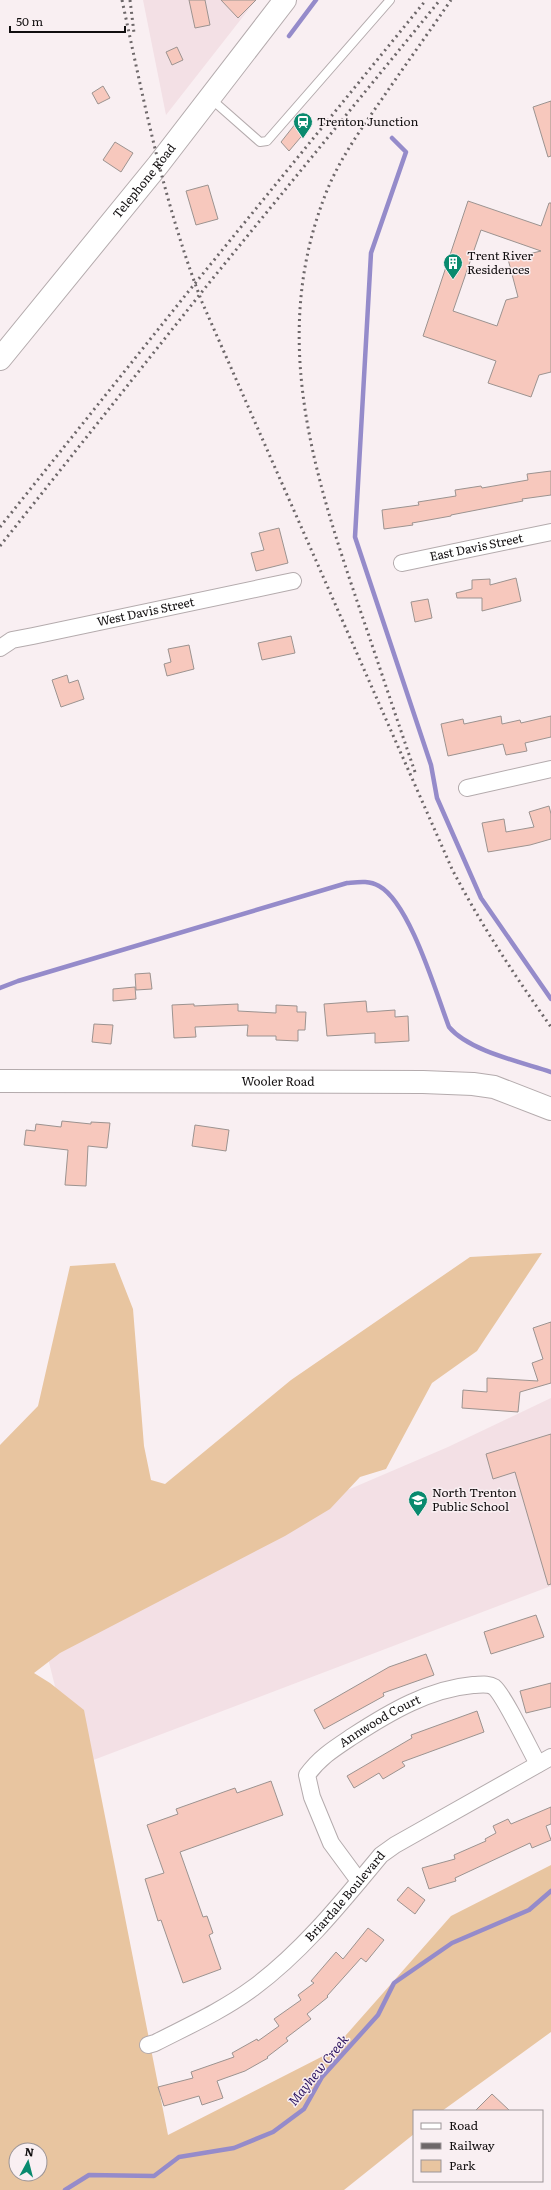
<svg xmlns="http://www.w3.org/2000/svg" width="551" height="2190" font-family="Literata,serif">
<rect width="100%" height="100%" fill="#f9eff2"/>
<path fill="#f3e0e5" d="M 143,0 L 256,0 L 166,115 Z
M 551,1398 L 551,1586 L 75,1767 L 39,1622 L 448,1447 Z"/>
<path fill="#e8c5a0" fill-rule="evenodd" d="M 542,1253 L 477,1351 L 432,1383 L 386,1469 L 360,1477 L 330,1509 L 285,1536 L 60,1653 L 34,1673 L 50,1683 L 84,1710 L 168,2135 L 331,2052 L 451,1916 L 551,1865 L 551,2032 L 442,2111 L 414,2111 L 414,2134 L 344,2190 L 0,2190 L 0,1445 L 38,1406 L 70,1266 L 115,1263 L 133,1309 L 144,1446 L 151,1480 L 165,1484 L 291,1380 L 470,1257 ZM 16,2150 L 40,2150 L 40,2174 L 16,2174 Z"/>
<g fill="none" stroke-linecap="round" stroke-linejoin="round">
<path stroke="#958bca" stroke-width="4.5" d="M 289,36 L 316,0
M 392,138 L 406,152 L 371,253 L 355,537 L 431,765 L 437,798 L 481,898 L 551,999
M 0,988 L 18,981 L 347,883 C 358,882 369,880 379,886 C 410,903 436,993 449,1027 C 469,1051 521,1062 551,1072
M 65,2190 L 89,2175 L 154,2176 L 179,2157 L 234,2148 L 273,2132 L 304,2109 L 322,2077 L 378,2015 L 394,1983 L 452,1943 L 529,1910 L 551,1891"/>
</g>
<path fill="#f7c8bd" stroke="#9c9390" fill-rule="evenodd" d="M 189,0 L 205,0 L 210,25 L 195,28 Z
M 221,0 L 256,0 L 238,18 Z
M 177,47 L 183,60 L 172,65 L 166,52 Z
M 103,86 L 110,98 L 98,104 L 92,93 Z
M 551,101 L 551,156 L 548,157 L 533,107 Z
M 296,123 L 306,131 L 289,151 L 281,142 Z
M 115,142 L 133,153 L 121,172 L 103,160 Z
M 208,185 L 218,219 L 196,225 L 186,191 Z
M 468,201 L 541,226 L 549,203 L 551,203 L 551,372 L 539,375 L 531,397 L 488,383 L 496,361 L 423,336 ZM 481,230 L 541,251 L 508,259 L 518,297 L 506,300 L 497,326 L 453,311 Z
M 551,471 L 551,495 L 522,499 L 523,501 L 451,515 L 451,516 L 412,523 L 413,525 L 384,529 L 382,510 L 419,505 L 418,502 L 456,496 L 455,490 L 481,486 L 482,488 L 528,480 L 527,474 Z
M 279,528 L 288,563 L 256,571 L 251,553 L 264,550 L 259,533 Z
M 516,578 L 521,601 L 482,611 L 482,598 L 457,598 L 456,593 L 472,589 L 472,580 L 490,579 L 490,585 Z
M 428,599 L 432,618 L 415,622 L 411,602 Z
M 291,636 L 295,653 L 262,660 L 258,643 Z
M 189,645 L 194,669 L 167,676 L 164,664 L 171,662 L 168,649 Z
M 67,675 L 69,683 L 78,680 L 84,699 L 61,707 L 52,680 Z
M 501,716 L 502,724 L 520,720 L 521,723 L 551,716 L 551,737 L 525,743 L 527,751 L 506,755 L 503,744 L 448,756 L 441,724 L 463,719 L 464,724 Z
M 549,806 L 551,814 L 551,839 L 530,845 L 488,852 L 482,823 L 504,819 L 506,832 L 534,827 L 529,812 Z
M 150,973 L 152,989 L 136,990 L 135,974 Z
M 135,987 L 136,999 L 113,1001 L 113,989 Z
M 366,1001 L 367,1012 L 395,1010 L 395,1017 L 408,1016 L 409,1041 L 375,1043 L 375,1033 L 327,1036 L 324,1004 Z
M 194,1004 L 194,1006 L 238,1004 L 238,1011 L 276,1013 L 276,1005 L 297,1006 L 297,1012 L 306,1012 L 305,1030 L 298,1030 L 298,1041 L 276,1040 L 276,1036 L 247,1036 L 248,1025 L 195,1027 L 196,1037 L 174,1038 L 172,1005 Z
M 94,1024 L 113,1025 L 111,1044 L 92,1042 Z
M 62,1121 L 91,1124 L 91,1122 L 110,1123 L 107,1148 L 88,1146 L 86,1186 L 65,1185 L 68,1150 L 24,1145 L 26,1130 L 35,1131 L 36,1124 L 61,1127 Z
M 195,1125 L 229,1130 L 226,1151 L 192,1146 Z
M 551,1322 L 551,1383 L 520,1392 L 518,1412 L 462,1408 L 463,1390 L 487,1392 L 487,1378 L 538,1381 L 532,1363 L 543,1359 L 533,1328 Z
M 551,1434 L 551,1584 L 548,1585 L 515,1472 L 493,1479 L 486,1454 Z
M 536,1615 L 544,1637 L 491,1654 L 484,1632 Z
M 426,1654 L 434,1675 L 383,1693 L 384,1696 L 324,1729 L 314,1710 L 389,1667 Z
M 551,1683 L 551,1707 L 526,1713 L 520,1691 Z
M 477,1711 L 484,1732 L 402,1762 L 405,1766 L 383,1779 L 379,1773 L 354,1788 L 347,1776 L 412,1738 L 411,1735 Z
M 271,1781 L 283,1815 L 180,1852 L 203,1917 L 207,1916 L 213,1933 L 209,1935 L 221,1969 L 183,1983 L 161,1920 L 158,1921 L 145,1879 L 164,1873 L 147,1825 L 178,1814 L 176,1809 L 235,1788 L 237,1793 Z
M 551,1807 L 551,1824 L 546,1826 L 551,1840 L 532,1848 L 530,1843 L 455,1878 L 456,1881 L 429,1889 L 422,1868 L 455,1859 L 454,1855 L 486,1841 L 485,1839 L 496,1833 L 493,1826 L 508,1819 L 511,1824 Z
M 408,1887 L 425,1900 L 415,1914 L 397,1900 Z
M 368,1928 L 384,1940 L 366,1962 L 361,1958 L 327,1996 L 328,1997 L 307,2014 L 311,2019 L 286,2038 L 288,2041 L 267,2057 L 268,2058 L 245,2071 L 217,2081 L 223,2098 L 202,2105 L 199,2096 L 164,2106 L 158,2087 L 193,2078 L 191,2072 L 234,2057 L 232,2053 L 257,2039 L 258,2041 L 279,2026 L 274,2019 L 301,2000 L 298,1995 L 314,1983 L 311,1981 L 336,1952 L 343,1959 Z
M 492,2094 L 510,2111 L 475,2111 Z"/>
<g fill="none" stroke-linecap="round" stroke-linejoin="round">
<defs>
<path id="lane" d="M 210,98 L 260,142 L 267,141 L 390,0"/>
<g id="street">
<path id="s1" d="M 402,563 L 551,532"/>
<path id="s2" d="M 0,648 L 12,640 L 33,636 L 293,581"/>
<path d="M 467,788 L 551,769"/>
<path id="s3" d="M 359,1881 L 331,1843 L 312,1797 L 307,1775 C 320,1757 335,1748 353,1736 C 390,1712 429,1689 473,1685 C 480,1685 488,1683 494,1687 C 504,1695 530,1750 538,1764"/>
<path id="s4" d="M 148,2045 L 155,2043 C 188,2026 222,2011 253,1988 C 302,1952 342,1902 381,1855 L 395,1845 L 551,1757"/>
</g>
<g id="secondary">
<path id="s5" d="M 0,359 L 158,165 L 285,0"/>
<path id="s6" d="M 0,1081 L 423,1082 L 473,1084 L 494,1087 L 551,1109"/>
</g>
</defs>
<use href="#lane" stroke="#b4abad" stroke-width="10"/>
<use href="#street" stroke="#b4abad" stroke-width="18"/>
<use href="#secondary" stroke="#b4abad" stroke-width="24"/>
<use href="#lane" stroke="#fff" stroke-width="8"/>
<use href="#street" stroke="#fff" stroke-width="16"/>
<use href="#secondary" stroke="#fff" stroke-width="22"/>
<path stroke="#6d6769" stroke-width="3" stroke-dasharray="2 4" stroke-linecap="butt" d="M 122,0 C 144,102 164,204 202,302 L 452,869 C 481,925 515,976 551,1027
M 130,0 L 134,33
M 0,527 L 188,292 L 426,0
M 0,546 L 209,283 L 440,0
M 415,772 C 395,714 376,656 356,598 C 310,462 270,329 328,188 C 342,155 364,125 384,96 C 406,64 429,32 451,0"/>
</g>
<defs>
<symbol id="station-pin" viewBox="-11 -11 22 30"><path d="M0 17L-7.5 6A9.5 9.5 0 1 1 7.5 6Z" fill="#098a6e" stroke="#f9eff2"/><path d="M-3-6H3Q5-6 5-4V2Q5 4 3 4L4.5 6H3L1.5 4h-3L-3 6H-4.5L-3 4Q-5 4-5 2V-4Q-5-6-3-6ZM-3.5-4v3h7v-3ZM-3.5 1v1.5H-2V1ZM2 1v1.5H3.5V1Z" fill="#fff"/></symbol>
<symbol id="building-pin" viewBox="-11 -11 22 30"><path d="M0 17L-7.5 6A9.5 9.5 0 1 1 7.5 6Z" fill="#098a6e" stroke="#f9eff2"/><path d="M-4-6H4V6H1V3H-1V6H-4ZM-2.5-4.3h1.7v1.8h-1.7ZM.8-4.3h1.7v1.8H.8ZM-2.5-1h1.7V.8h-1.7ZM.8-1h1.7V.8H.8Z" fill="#fff"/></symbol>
<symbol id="school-pin" viewBox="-11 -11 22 30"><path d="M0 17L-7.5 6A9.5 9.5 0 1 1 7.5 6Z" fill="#098a6e" stroke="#f9eff2"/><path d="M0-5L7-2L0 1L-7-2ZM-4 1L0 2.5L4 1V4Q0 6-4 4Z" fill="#fff"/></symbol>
</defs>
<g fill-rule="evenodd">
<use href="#station-pin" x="292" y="111" width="22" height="30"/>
<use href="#building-pin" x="442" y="252" width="22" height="30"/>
<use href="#school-pin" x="407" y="1489" width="22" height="30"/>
</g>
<g text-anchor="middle" stroke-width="3" stroke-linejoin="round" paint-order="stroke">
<g font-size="12" fill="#110e0f" stroke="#f9eff2" text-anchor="start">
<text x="317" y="126">Trenton Junction</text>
<text x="467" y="260">Trent River<tspan x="467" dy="14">Residences</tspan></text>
<text x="432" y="1497">North Trenton<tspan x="432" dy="14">Public School</tspan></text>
</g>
<g font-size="12" fill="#110e0f" stroke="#f9eff2">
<text dy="4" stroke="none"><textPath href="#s5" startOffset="229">Telephone Road</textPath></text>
<text dy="4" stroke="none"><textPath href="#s1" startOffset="76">East Davis Street</textPath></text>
<text dy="4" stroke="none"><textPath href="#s2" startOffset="151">West Davis Street</textPath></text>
<text dy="4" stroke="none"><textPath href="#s6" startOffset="278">Wooler Road</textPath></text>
<text dy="4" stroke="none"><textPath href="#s3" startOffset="211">Annwood Court</textPath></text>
<text dy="4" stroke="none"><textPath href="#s4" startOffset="250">Briardale Boulevard</textPath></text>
</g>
<g font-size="13" font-style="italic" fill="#2f1762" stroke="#f9eff2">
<text transform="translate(318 2070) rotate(-51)" y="5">Mayhew Creek</text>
</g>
</g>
<rect x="413" y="2110" width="130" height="72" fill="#f9eff2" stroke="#9c9597"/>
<rect x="421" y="2123" width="20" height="6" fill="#ffffff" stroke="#9c9597"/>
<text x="449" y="2130" font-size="12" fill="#110e0f">Road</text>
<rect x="421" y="2143" width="20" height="6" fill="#6d6769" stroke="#9c9597"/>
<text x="449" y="2150" font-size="12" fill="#110e0f">Railway</text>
<rect x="421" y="2160" width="20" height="12" fill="#e8c5a0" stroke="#9c9597"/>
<text x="449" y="2170" font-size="12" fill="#110e0f">Park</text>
<g transform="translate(28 2162) rotate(7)"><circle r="19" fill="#f9eff2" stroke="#9c9597"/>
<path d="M0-3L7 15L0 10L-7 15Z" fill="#098a6e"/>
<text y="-6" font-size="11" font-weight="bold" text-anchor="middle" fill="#110e0f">N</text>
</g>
<path d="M10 26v6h115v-6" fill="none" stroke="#110e0f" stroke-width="2"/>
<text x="16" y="26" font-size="12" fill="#110e0f" stroke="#f9eff2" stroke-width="3" paint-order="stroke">50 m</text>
</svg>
